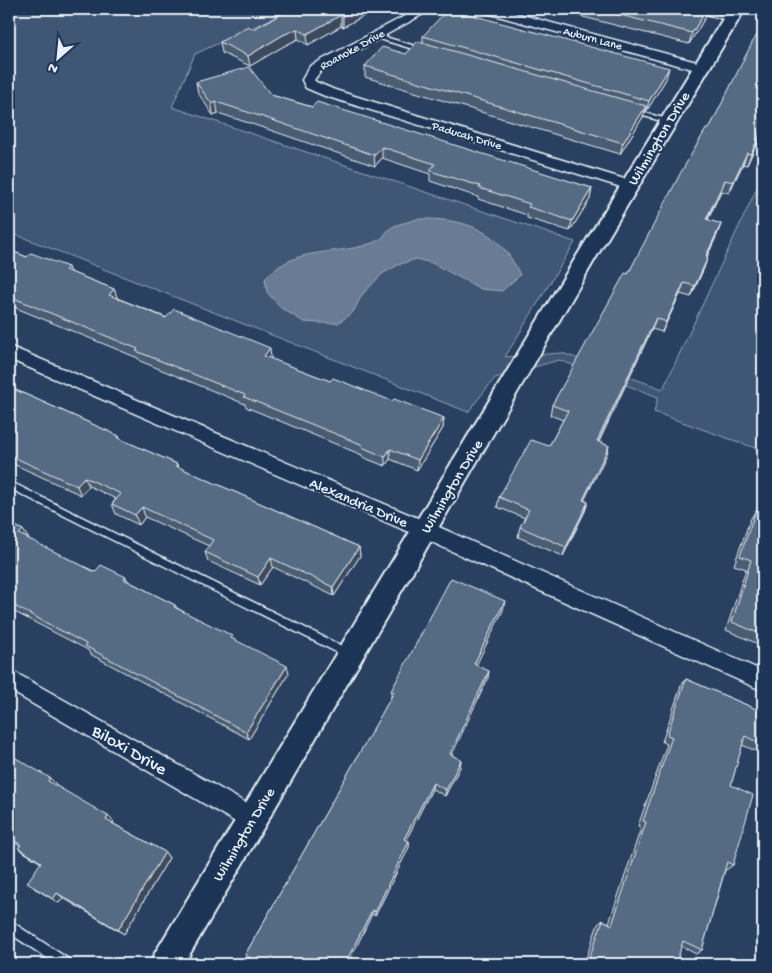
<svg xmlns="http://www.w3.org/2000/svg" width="772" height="973" font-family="'Gochi Hand',sans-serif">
<rect width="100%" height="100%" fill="#294061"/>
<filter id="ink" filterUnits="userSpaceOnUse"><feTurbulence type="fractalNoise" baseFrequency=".02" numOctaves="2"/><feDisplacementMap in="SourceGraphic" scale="10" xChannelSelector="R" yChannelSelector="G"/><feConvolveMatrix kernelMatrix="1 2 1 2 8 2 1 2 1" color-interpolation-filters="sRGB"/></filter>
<g filter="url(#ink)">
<path fill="#415774" stroke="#94a4b6" d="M 9,9 L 293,9 L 195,54 L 172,107 L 575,242 L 505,357 L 562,353 L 663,389 L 763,175 L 763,441 L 758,449 L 654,412 L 658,397 L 559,360 L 495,378 L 468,412 L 9,232 Z"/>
<path fill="#6b7c95" stroke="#9dabbd" d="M 417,219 C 464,218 500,229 520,275 L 502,291 L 481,289 L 432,263 L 416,259 L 398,265 L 382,274 L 362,295 L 353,312 L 338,323 L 319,323 L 304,322 L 281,308 L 267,292 L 265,279 C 296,243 339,258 377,241 C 383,239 386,231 391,228 C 398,223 410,222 417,219 Z"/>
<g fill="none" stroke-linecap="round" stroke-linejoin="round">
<defs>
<path id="service" d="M 687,9 L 696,9 L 734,19 L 731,21 Z
M 375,34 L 425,49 L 426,50 L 423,52 L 373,37 L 373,35 Z
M 632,109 L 670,120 L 671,121 L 668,123 L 630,112 L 630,110 Z
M 9,481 L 352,651 L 354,654 L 352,657 L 349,659 L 346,657 L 9,488 Z
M 9,920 L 70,960 L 72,964 L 56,964 L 9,933 Z"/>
<path id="minor" d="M 418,9 L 432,9 L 320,72 L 314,80 L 316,82 L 335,90 L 634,182 L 636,185 L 634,188 L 624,188 L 325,96 L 306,88 L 302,80 L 310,66 Z
M 481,9 L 500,9 L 704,64 L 706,67 L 704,70 L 696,70 L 483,12 Z
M 9,346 L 432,524 L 763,671 L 763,691 L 418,536 L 9,359 Z
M 9,669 L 260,811 L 264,819 L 260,827 L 252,831 L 244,827 L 9,690 Z"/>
<path id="tertiary" d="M 729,9 L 745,9 L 598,254 L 184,964 L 150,964 L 155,953 L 578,254 Z"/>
</defs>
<use href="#service" stroke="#e8f1f8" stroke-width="3"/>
<use href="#minor" stroke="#e8f1f8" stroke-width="3"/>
<use href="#tertiary" stroke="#e8f1f8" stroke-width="4"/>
<use href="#service" fill="#1d3557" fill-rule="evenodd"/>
<use href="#minor" fill="#1d3557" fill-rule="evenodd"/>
<use href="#tertiary" fill="#1d3557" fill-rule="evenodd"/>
</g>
<path fill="#495b71" stroke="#e8f1f8" d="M 291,9 L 377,9 L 343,27 L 341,26 L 308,45 L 298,39 L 284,46 L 250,66 L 222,53 L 220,42 L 253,29 Z
M 552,9 L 711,9 L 710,11 L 708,10 L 706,16 L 689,44 Z
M 763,25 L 763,134 L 762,137 L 760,137 L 747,165 L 743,164 L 729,193 L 721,191 L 708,220 L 721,224 L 717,235 L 707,257 L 704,268 L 691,297 L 680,294 L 662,332 L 652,329 L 599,442 L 609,446 L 606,456 L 584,500 L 588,502 L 585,511 L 563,556 L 518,537 L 520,527 L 525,518 L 497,507 L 499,497 L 549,446 L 563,420 L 550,415 L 552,405 L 628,274 L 709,129 Z
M 423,36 L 666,79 L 646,112 L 644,111 L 643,117 L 620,154 L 365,77 L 365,66 L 406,54 L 423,42 Z
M 196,82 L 271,95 L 592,188 L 590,199 L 570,231 L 527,218 L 527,215 L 478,199 L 478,197 L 430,181 L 430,174 L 382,158 L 375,166 L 267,129 L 218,113 L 213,115 L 198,93 Z
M 9,250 L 27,257 L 68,267 L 70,272 L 114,289 L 117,298 L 271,359 L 330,381 L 444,418 L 443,428 L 417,470 L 390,459 L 385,466 L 362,457 L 362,455 L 246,407 L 245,404 L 140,361 L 138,358 L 16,308 L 14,304 L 9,302 Z
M 9,387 L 119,436 L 120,439 L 177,464 L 178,467 L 359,547 L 360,556 L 334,596 L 273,567 L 260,585 L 208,561 L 205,552 L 209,546 L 145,517 L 139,525 L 116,514 L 112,504 L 116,499 L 89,486 L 81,495 L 9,462 Z
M 763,493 L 763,646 L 726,630 L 746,569 L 734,565 L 750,520 L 756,510 L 757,511 Z
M 9,523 L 23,530 L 28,539 L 95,572 L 126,577 L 128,581 L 175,605 L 177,608 L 234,640 L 289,673 L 249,739 L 90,654 L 88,650 L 9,609 Z
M 503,610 L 476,665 L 488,678 L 451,755 L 461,760 L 460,767 L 445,796 L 432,789 L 406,840 L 409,841 L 409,847 L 375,916 L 372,914 L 348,964 L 258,964 L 248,958 L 245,955 L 391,698 L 391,691 Z
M 686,679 L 763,712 L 763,754 L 742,745 L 731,785 L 733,865 L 726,870 L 725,870 L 702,950 L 696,954 L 681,946 L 676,964 L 584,964 L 598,924 L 603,920 L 609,923 L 641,828 L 638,826 L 667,744 L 662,742 L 681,686 Z
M 9,754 L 57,785 L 56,786 L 114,822 L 112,823 L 165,852 L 169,858 L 124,934 L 63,898 L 59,903 L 34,888 L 41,863 L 25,853 L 18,848 L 20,846 L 9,839 Z"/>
<path fill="#3c4a5c" stroke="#e8f1f8" d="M 356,9 L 377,9 L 343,27 L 343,16 Z
M 707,9 L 709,9 L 706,16 L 689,44 L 692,33 Z
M 341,15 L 341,26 L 308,45 L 307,34 Z
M 297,29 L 298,39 L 284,46 L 250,66 L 248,56 L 283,35 Z
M 669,68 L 666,79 L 646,112 L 649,101 Z
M 216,102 L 218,113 L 213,115 L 212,104 Z
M 646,106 L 643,117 L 620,154 L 623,143 Z
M 763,127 L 760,137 L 747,165 L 751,154 Z
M 382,147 L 382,158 L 375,166 L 374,155 Z
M 747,153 L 743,164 L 729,193 L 733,182 Z
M 725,180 L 721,191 L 702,230 L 706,219 Z
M 592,188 L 590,199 L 570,231 L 572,221 Z
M 721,224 L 717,235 L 702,267 L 706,256 Z
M 708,257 L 704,268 L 691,297 L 695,286 Z
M 684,283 L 680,294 L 662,332 L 666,322 Z
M 114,289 L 118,300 L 109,295 Z
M 656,318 L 652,329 L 594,451 L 597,441 Z
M 270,348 L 271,359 L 264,356 Z
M 444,418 L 443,428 L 417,470 L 418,460 Z
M 609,446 L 606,456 L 580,509 L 583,500 Z
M 390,449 L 390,459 L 385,466 L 385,457 Z
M 84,477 L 89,486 L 81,495 L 77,486 Z
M 588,502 L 585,511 L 563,556 L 566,547 Z
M 142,507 L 145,517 L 139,525 L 135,515 Z
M 23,530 L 29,539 L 19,534 Z
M 359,547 L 360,556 L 334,596 L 333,587 Z
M 271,558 L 273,567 L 260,585 L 258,577 Z
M 505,601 L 503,610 L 473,672 L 474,664 Z
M 287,666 L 289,673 L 249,739 L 246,732 Z
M 489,671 L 488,678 L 449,761 L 450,754 Z
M 461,760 L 460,767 L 445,796 L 446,790 Z
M 50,778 L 57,785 L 54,788 L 48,781 Z
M 433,783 L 432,789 L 404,844 L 404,839 Z
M 108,816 L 114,822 L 111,825 L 106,820 Z
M 409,841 L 409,847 L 375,916 L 375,912 Z
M 165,852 L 169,858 L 124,934 L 118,930 Z
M 57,893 L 63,898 L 59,903 L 53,899 Z
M 372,910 L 372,914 L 348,964 L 345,964 Z"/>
<path fill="#556a83" stroke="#e8f1f8" d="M 291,9 L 356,9 L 343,16 L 341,15 L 307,34 L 297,29 L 283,35 L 248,56 L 220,42 L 248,26 L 253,29 Z
M 448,9 L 449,9 L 669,68 L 649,101 L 423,36 Z
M 596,9 L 707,9 L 692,33 Z
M 763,25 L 763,127 L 751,154 L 747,153 L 733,182 L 725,180 L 706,219 L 721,224 L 706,256 L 708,257 L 695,286 L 684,283 L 666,322 L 656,318 L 597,441 L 609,446 L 583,500 L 588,502 L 566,547 L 520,527 L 529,510 L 499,497 L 531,440 L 549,446 L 568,411 L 552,405 L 625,273 L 628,274 L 680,174 L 706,129 L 709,129 L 752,43 Z
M 418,41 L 646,106 L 623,143 L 365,66 L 382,47 L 406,54 Z
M 249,67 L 271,95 L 312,107 L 317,102 L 592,188 L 572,221 L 528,207 L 530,204 L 479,188 L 480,186 L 430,171 L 435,164 L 382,147 L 374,155 L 266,118 L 216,102 L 212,104 L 196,82 Z
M 9,250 L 27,257 L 31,253 L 68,267 L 65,270 L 114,289 L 109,295 L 166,318 L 174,309 L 270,348 L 264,356 L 330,381 L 333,378 L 392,401 L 394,399 L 444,418 L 418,460 L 390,449 L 385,457 L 362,447 L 363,445 L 244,397 L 245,395 L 136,351 L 138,349 L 11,297 L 14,295 L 9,293 Z
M 9,387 L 119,436 L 118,438 L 177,464 L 176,466 L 359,547 L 333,587 L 271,558 L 258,577 L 205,552 L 213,540 L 142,507 L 135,515 L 112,504 L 121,494 L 84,477 L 77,486 L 9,455 Z
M 763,499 L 763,635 L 732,622 L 751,560 L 740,556 L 756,510 L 759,511 Z
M 9,523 L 23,530 L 19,534 L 95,572 L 101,565 L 126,577 L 124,579 L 175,605 L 174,607 L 233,636 L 231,638 L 287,666 L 246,732 L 85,646 L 86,644 L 9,603 Z
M 451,578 L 505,601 L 474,664 L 489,671 L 450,754 L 461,760 L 446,790 L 433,783 L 404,839 L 409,841 L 375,912 L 372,910 L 345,964 L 261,964 L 245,955 L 394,692 L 391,691 Z
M 686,679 L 763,712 L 763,745 L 745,736 L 731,785 L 753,795 L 733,865 L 727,862 L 702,950 L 683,941 L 676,964 L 587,964 L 603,920 L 612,925 L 646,822 L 643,821 L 672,737 L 667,735 Z
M 9,754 L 50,778 L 48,781 L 108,816 L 106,820 L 165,852 L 118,930 L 57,893 L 53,899 L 27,883 L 41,862 L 18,848 L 21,845 L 9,837 Z"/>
</g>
<g text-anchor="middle" stroke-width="4" stroke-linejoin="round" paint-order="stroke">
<g font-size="12" fill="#e8f1f8" stroke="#1d3557">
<text transform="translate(593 38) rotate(15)" y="4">Auburn Lane</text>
<text transform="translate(352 49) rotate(-29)" y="4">Roanoke Drive</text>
<text transform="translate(467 135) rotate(17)" y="4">Paducah Drive</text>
</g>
<g font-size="15" fill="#e8f1f8" stroke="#1d3557">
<text transform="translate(658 138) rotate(-59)" y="5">Wilmington Drive</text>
<text transform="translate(451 486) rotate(-59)" y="5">Wilmington Drive</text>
<text transform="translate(359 502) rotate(23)" y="5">Alexandria Drive</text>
<text transform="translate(243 834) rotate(-59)" y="5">Wilmington Drive</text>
</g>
<g font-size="18" fill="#e8f1f8" stroke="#1d3557">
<text transform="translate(130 749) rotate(30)" y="6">Biloxi Drive</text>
</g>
</g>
<rect width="772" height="973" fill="none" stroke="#1d3557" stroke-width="30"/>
<rect x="15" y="15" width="742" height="943" fill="none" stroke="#e8f1f8" stroke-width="2" filter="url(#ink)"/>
<g transform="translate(58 58) rotate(207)" stroke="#1d3557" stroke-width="4" paint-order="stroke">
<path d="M0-4L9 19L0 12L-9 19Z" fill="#e8f1f8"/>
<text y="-8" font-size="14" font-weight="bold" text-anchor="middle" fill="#e8f1f8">N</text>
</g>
</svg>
